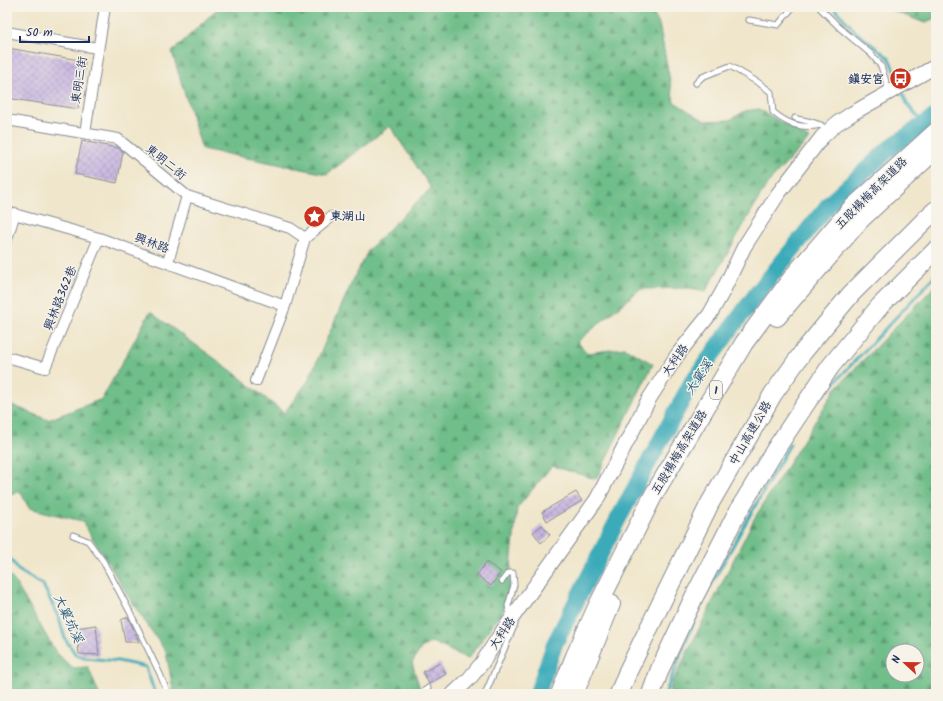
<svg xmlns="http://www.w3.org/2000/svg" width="943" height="701" font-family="Kalam,'LXGW WenKai TC',sans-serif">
<defs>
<pattern id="forest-firs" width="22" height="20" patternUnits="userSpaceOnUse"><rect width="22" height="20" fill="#6fbe89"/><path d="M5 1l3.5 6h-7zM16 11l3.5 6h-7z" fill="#5a9b73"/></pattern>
<pattern id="building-cross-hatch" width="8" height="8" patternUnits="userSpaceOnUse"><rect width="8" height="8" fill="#c8b5e1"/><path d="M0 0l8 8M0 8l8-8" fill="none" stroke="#a294ba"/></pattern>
</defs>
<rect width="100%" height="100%" fill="#f7f3e8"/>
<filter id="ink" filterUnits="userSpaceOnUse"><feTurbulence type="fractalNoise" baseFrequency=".025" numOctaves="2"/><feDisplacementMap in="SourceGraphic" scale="8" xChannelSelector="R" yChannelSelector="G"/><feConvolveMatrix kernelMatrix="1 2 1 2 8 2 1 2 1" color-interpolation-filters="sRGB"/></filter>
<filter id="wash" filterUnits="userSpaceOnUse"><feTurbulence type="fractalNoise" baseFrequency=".012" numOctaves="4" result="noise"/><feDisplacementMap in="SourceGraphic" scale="16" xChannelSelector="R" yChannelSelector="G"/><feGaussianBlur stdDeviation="0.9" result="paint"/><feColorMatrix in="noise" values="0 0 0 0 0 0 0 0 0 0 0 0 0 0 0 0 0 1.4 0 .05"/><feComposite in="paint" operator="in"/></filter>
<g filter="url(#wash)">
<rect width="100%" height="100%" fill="#f0e6cb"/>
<path fill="url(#forest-firs)" stroke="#457674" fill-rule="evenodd" d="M 219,7 L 649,7 L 659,24 L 674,102 L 705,121 L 730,120 L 745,111 L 759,109 L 809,139 L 767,184 L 706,291 L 691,288 L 640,289 L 577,342 L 588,353 L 625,348 L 653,364 L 596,479 L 552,466 L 517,508 L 507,605 L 468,659 L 432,642 L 421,648 L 412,663 L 419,686 L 418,694 L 174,694 L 166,652 L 135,607 L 82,521 L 29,508 L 20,491 L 7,497 L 7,403 L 48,420 L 102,399 L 150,312 L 232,371 L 284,413 L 308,381 L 352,282 L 369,249 L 431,188 L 390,126 L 327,174 L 202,149 L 172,52 Z
M 883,7 L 936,7 L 936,17 L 925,23 Z
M 936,285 L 936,694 L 669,694 L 673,681 L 754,519 L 836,388 ZM 893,651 L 917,651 L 917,675 L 893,675 Z
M 7,573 L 15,582 L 55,651 L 72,668 L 88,667 L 99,694 L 7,694 Z"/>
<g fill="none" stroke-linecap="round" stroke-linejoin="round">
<path stroke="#3baab9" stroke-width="3" d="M 833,7 L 856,32 L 889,58 L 899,82
M 901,89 L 907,104 L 924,124
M 819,399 L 936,275
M 7,554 L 18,570 L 43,585 L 59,618 L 65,639 L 76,655 L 86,658 L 118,661 L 146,667 L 155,694
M 665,694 L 704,597 L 790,444"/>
<path stroke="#3baab9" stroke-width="17" d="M 537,694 L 555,643 L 616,523 L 692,382 L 758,292 L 830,203 L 891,147 L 936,116"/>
</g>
<g id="blocks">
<path fill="url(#building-cross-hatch)" d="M 7,48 L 85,61 L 78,109 L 7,98 Z
M 82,141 L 118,148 L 123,152 L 117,183 L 75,174 Z
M 576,492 L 582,501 L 547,521 L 542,512 Z
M 542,525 L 550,535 L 541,543 L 533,532 Z
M 486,562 L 501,572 L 491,586 L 477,575 Z
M 128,617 L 139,642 L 125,642 L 121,620 Z
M 96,625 L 99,655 L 79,654 L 76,628 Z
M 440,663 L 446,674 L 429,684 L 423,672 Z"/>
</g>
</g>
<g filter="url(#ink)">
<use href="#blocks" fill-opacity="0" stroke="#868a94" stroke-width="1"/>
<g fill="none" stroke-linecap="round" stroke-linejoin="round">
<defs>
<path id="lane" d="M 819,7 L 840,28 L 871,54 L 881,66 L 889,91
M 749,20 L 778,25 L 793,7
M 696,83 L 702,77 L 730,66 L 759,83 L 771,92 L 773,112 C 788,125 802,129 821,125
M 795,118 C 804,121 813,121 822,126
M 73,535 L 88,541 L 103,561 L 130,612 L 160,674 L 166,689 L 166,694
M 502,581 L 508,573 L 513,573 L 514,585 L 508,606 L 510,616
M 420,694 L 428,688
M 485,694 L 515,624"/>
<path id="street" d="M 7,32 L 97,48
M 7,120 L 118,139 L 187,196 L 290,228 L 305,238
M 85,133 L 105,7
M 7,212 L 99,238 L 285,306
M 7,239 L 15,213
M 168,262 L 187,196
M 7,357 L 45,368 L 99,238
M 256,381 L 285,306 L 305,238 L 331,217"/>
<path id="secondary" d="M 453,694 L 469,679 L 482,663 L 502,632 L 597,499 L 649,399 L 678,354 L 710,314 L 723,291 L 744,247 L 778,194 L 822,137 L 836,124 L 853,113 L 936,66"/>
<path id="highway" d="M 777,317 L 860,220 L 936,149
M 560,694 L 575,656 L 598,605 L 654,494 L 744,343 L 795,274 L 850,210 L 936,132
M 574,694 L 611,604
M 619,694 L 628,671 L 710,503 L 773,394 L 803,352 L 851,294 L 926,219 L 936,210
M 651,694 L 660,669 L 694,597 L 737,513 L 777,447 L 830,367 L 880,306 L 936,250"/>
</defs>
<use href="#lane" stroke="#868a94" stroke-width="7"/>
<use href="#street" stroke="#868a94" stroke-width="12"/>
<use href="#secondary" stroke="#868a94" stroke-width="16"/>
<use href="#highway" stroke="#868a94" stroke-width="20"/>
<use href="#lane" stroke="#fff" stroke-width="5"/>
<use href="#street" stroke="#fff" stroke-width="10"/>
<use href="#secondary" stroke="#fff" stroke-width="14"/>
<use href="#highway" stroke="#fff" stroke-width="18"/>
</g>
</g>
<defs>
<symbol id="bus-disc" viewBox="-11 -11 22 22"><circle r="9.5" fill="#c8321e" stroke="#f7f3e8"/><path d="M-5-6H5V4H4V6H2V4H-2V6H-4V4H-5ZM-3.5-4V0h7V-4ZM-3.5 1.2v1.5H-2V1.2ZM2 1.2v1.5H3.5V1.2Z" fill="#fff"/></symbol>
<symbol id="sight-disc" viewBox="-11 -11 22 22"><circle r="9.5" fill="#c8321e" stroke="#f7f3e8"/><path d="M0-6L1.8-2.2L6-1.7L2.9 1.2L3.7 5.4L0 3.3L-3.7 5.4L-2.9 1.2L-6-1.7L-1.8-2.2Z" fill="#fff"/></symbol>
</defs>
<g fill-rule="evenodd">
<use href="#bus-disc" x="888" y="66" width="25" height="25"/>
<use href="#sight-disc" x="302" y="204" width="25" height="25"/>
</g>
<g text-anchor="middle" stroke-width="3" stroke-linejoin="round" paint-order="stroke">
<rect fill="#f7f3e8" stroke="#5d6a87" stroke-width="1" x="710" y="381" width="12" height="18" rx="3"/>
<g font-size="11" font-weight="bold" fill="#1b2f5e">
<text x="716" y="394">1</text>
</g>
<g font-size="12" font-weight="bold" fill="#1b2f5e" stroke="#f7f3e8" text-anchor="end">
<text x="884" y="83">鎮安宮</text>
<text x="330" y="220" text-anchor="start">東湖山</text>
</g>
<g font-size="12" fill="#1b2f5e" stroke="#f7f3e8">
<text transform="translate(79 80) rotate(-81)" y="4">東明三街</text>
<text transform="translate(166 162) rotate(39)" y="4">東明二街</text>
<text transform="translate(871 193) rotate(-45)" y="4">五股楊梅高架道路</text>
<text transform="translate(152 243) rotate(20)" y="4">興林路</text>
<text transform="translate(60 298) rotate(-68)" y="4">興林路362巷</text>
<text transform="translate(675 360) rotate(-55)" y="4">大科路</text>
<text transform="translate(750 433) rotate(-60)" y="4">中山高速公路</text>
<text transform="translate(679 452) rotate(-59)" y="4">五股楊梅高架道路</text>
<text transform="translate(502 633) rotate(-56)" y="4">大科路</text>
</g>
<g font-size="13" font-style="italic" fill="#265a7e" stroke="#f7f3e8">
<text transform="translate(698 377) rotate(-57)" y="5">大窠溪</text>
<text transform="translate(69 618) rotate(65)" y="5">大窠坑溪</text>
</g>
</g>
<rect width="943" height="701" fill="none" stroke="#f7f3e8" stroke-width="24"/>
<g transform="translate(905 663) rotate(292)"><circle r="19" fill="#f7f3e8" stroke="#9fa5b1"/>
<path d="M0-3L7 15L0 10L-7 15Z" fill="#c8321e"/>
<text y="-6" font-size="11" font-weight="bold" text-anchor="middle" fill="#1b2f5e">N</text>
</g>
<path d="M20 36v6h69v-6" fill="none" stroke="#1b2f5e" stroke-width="2"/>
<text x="26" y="36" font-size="12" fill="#1b2f5e" stroke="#f7f3e8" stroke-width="3" paint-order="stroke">50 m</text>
</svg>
